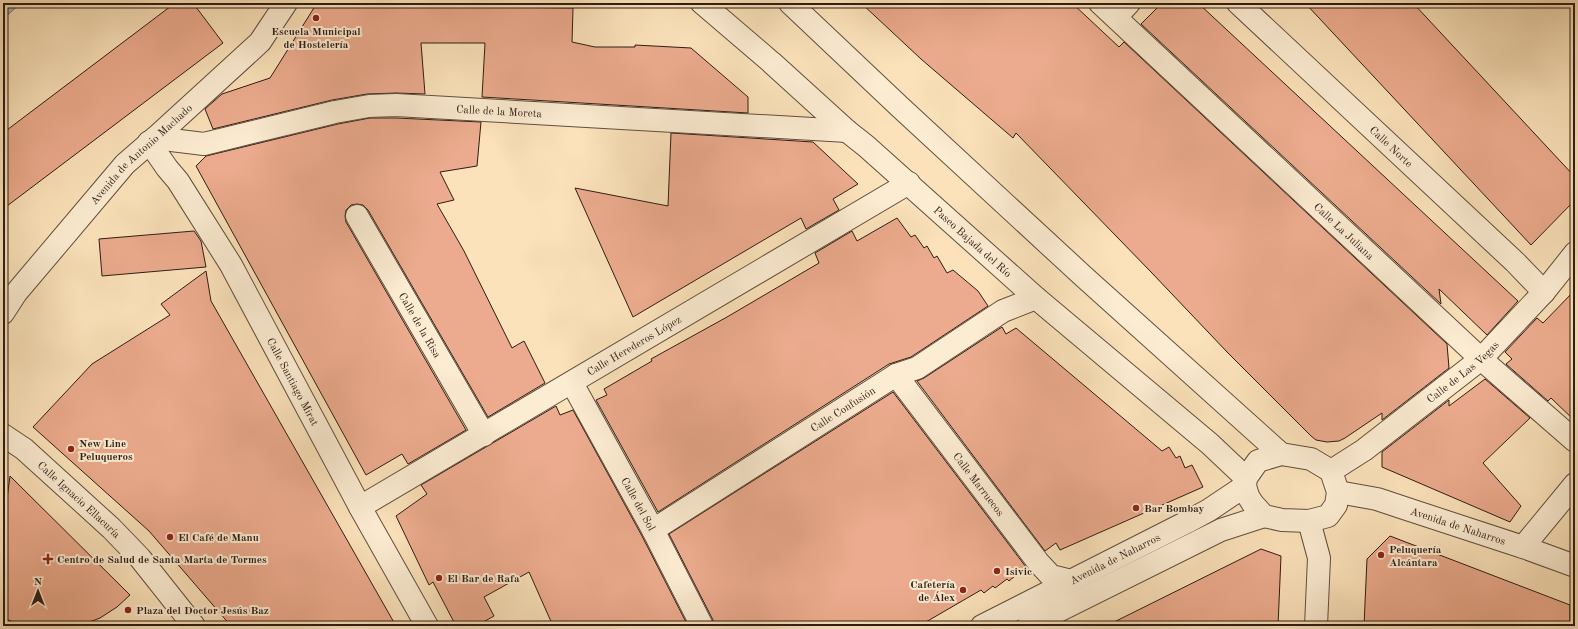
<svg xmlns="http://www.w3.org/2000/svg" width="1578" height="629" font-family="'Old Standard TT',serif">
<rect width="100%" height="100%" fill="#fbe2ba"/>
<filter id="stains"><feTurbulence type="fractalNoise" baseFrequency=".005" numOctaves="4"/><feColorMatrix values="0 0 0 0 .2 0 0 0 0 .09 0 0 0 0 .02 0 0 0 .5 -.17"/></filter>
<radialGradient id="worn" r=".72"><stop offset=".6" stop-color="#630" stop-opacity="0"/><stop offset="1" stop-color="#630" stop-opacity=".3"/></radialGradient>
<path fill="#a0bdb6" stroke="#727d76" d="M 3,3 L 21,3 L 3,19 Z"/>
<path fill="#ecab8e" stroke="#2e1c15" d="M 175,3 L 193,3 L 223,43 L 3,209 L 3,133 Z
M 317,3 L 355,3 L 353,5 L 573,8 L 572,42 L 595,47 L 635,47 L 635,45 L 691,48 L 748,97 L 748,113 L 482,97 L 485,43 L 421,43 L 425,94 L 396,93 L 367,94 L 332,100 L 213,129 L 205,109 L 222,94 L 270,78 Z
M 861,3 L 1072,3 L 1119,47 L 1124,42 L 1447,344 L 1449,368 L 1382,420 L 1382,413 L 1345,438 L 1339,441 L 1327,442 L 1316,440 L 1311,436 L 1228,353 L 1151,272 L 1016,133 L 1013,138 L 921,59 Z
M 1162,3 L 1198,3 L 1518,301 L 1487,335 L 1439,289 L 1441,304 L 1141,24 Z
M 1305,3 L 1413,3 L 1575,177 L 1575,200 L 1531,245 Z
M 370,118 L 396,118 L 481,122 L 477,166 L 440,172 L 454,200 L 437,204 L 464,251 L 512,348 L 524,341 L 545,383 L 488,417 L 368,210 L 363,205 L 357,204 L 351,205 L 346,210 L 345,216 L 346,222 L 466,430 L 408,464 L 402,454 L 366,475 L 196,166 L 206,156 L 338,124 Z
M 671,133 L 813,142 L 858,184 L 833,199 L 839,210 L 806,229 L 801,218 L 633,317 L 575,188 L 668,206 Z
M 897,218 L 911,237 L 915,235 L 924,248 L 927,246 L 934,258 L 937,256 L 947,273 L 953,270 L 978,291 L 988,306 L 911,357 L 889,364 L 658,512 L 596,400 L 607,395 L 604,389 L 652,361 L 651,359 L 727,317 L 819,263 L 815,253 L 852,231 L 857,241 Z
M 194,231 L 201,241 L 206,267 L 102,276 L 99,239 Z
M 206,271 L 211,301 L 396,626 L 231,626 L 149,531 L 33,427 L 92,364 L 170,315 L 161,304 Z
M 1575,290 L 1575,421 L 1551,398 L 1548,401 L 1506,364 L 1512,359 L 1505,352 L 1537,318 L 1543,323 Z
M 1002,327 L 1006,334 L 1016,328 L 1162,451 L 1169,447 L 1176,458 L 1180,456 L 1185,468 L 1192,465 L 1203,487 L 1060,550 L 1056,543 L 1045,551 L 917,381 L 924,378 Z
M 1485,379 L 1530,418 L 1483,463 L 1521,506 L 1510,522 L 1382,467 L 1382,452 L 1449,400 L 1449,406 Z
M 893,392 L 1026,567 L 1009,581 L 1007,579 L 995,588 L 993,586 L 984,593 L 981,590 L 919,626 L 714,626 L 713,620 L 669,534 Z
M 556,406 L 560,415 L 573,410 L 642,536 L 688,626 L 553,626 L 529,572 L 484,597 L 494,616 L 476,626 L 456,626 L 433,582 L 429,585 L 396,516 L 427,494 L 421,485 Z
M 10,476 L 130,595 L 117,607 L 100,618 L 79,626 L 24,626 L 3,618 L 3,529 Z
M 1390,536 L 1570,605 L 1570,626 L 1364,626 L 1367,559 Z
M 1261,549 L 1281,556 L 1278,626 L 1106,626 Z"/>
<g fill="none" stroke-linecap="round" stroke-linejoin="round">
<defs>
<g id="minor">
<path id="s1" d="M 702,3 L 771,62 L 847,131 L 866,146 L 1036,298 L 1210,444 L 1246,478"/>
<path d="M 790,3 L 900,107 L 1083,276 L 1281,454"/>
<path id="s2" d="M 1100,3 L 1481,359 L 1575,441"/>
<path id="s3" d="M 1238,3 L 1515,262 L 1544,292"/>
<path d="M 1116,17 L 1129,3"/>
<path id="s4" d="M 155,138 L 204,144 L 335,112 L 369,106 L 396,105 L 847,131"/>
<path id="s5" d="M 149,142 L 167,168 L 178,181 L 231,265 L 360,507 L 427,626"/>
<path id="s6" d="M 357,216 L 484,435"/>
<path id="s7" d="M 3,313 L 16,293 L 125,164 L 155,138 L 260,42 L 286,3"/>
<path id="s8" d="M 896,375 L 1038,562 L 1051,576 L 1071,581"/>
<path id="s9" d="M 572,383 L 653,530 L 702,626"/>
<path id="s10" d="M 3,435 L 24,449 L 111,528 L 140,558 L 194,626"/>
<path d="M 1281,454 L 1311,459 L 1331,471 L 1338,492 L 1336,505 L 1328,516 L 1309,521 L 1282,520 L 1264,516 L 1253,504 L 1248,496 L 1245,486 L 1246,478 L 1258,461 Z"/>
<path id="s11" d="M 1331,471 L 1364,450 L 1481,359 L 1544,292 L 1575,253"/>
<path id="s12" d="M 1338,492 L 1377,499 L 1404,508 L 1523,547 L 1575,566"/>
<path id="s13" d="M 360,507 L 909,183"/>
<path d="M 1309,521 L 1319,558 L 1316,626"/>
<path id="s14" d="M 653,530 L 896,375 L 917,368 L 1003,311 L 1036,298"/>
<path d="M 1523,547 L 1575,484"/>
<path id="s15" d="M 982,626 L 1187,522 L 1209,510 L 1245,486"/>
<path d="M 1028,626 L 1221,530 L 1264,516"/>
</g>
</defs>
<use href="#minor" stroke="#614e3e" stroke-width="24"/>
<use href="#minor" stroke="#fcecd2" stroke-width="22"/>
</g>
<g fill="#8f2418" stroke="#fcecd2" stroke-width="1.5">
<circle cx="316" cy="18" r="4"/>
<circle cx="71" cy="449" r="4"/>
<circle cx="1136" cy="508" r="4"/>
<circle cx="170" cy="537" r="4"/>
<circle cx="1381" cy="555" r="4"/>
<path d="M46 553h4v4h4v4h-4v4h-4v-4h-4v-4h4z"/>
<circle cx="997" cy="571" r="4"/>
<circle cx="439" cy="578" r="4"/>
<circle cx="963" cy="590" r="4"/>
<circle cx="128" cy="610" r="4"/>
</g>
<g text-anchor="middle" stroke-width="4" stroke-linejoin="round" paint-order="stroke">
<g font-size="11" font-weight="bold" fill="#2e1c15" stroke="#fcecd2" text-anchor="start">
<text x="316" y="35" text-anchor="middle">Escuela Municipal<tspan x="316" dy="13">de Hostelería</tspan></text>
<text x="79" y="447">New Line<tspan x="79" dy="13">Peluqueros</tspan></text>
<text x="1144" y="512">Bar Bombay</text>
<text x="178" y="541">El Café de Manu</text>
<text x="1389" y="553">Peluquería<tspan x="1389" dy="13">Alcántara</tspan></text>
<text x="57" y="563">Centro de Salud de Santa Marta de Tormes</text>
<text x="1005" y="575">Isivic</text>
<text x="447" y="582">El Bar de Rafa</text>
<text x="955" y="588" text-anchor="end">Cafetería<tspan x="955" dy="13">de Álex</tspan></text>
<text x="136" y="614">Plaza del Doctor Jesús Baz</text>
</g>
<g font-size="11" fill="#2e1c15" stroke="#fcecd2">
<text dy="4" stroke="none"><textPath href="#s4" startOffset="349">Calle de la Moreta</textPath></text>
<text dy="4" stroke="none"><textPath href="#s3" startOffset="210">Calle Norte</textPath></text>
<text dy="4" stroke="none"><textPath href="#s7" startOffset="211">Avenida de Antonio Machado</textPath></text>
<text dy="4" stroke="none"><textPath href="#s2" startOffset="334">Calle La Juliana</textPath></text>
<text dy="4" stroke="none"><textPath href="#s1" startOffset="361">Paseo Bajada del Río</textPath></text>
<text dy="4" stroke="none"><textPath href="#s6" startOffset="126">Calle de la Risa</textPath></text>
<text dy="4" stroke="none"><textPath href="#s13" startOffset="318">Calle Herederos López</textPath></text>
<text dy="4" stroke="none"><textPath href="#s11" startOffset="165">Calle de Las Vegas</textPath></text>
<text dy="4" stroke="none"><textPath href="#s5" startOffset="280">Calle Santiago Mirat</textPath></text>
<text dy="4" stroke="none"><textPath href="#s14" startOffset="225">Calle Confusión</textPath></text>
<text dy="4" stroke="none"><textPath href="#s8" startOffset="137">Calle Marruecos</textPath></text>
<text dy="4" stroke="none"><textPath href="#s10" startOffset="100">Calle Ignacio Ellacuría</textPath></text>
<text dy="4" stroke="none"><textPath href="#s9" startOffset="138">Calle del Sol</textPath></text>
<text dy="4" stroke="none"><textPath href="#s12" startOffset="125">Avenida de Naharros</textPath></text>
<text dy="4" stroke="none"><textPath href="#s15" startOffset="149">Avenida de Naharros</textPath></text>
</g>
</g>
<rect width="1578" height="629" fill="none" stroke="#fbe2ba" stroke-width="16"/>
<rect x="4" y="4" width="1570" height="621" fill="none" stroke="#2e1c15" stroke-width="2"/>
<rect x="8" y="8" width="1562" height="613" fill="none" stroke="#2e1c15"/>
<g transform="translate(38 591)" stroke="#fcecd2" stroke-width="3" paint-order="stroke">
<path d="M0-3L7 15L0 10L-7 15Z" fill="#2e1c15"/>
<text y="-6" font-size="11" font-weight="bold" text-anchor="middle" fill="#2e1c15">N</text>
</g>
<rect width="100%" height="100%" filter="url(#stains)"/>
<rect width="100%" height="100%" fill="url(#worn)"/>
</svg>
